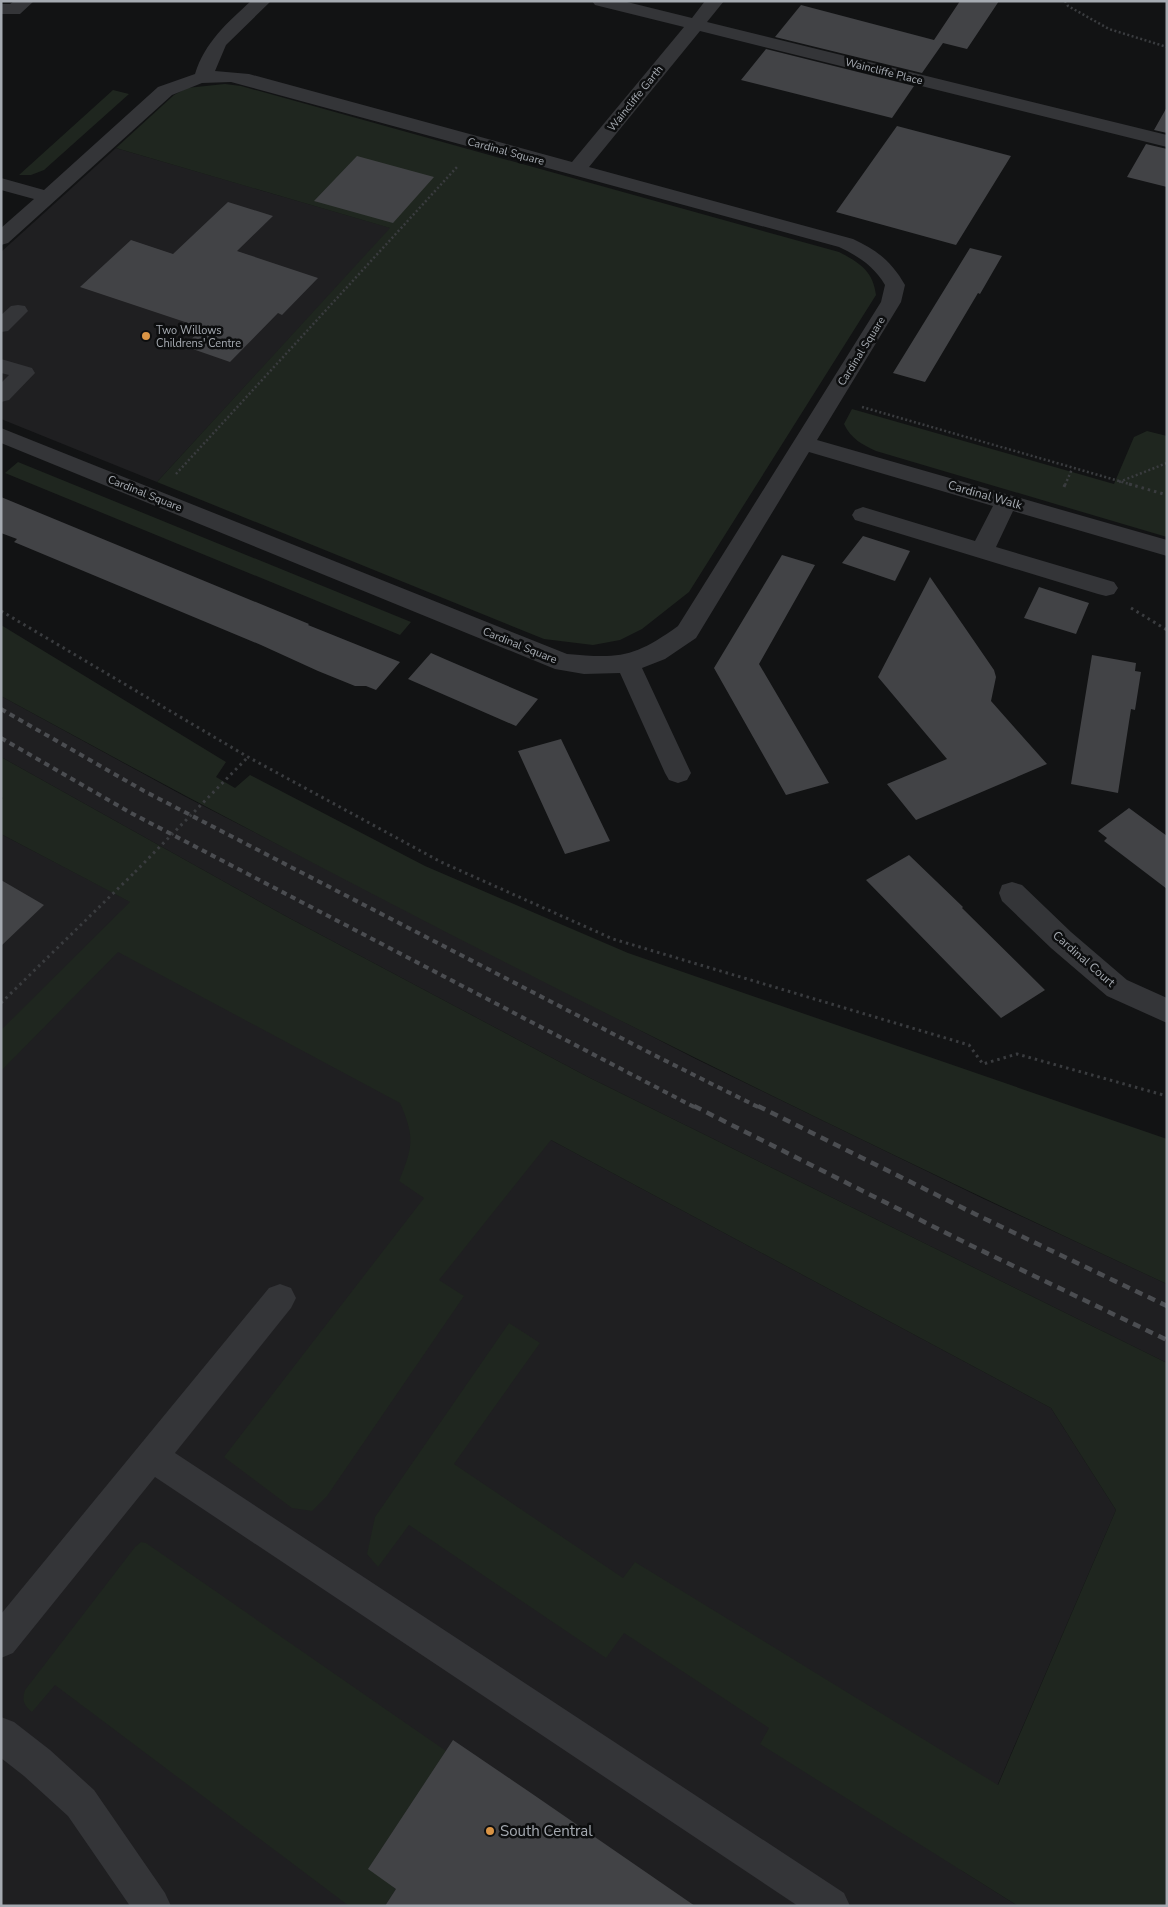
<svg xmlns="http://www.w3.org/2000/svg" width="1168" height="1907" font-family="'Nunito Sans',sans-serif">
<rect width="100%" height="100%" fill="#121314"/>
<path fill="#1f1f21" d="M 116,148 L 391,228 L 157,482 L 1,419 L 1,252 Z
M 1,696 L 184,796 L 696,1059 L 984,1199 L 1167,1284 L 1167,1363 L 588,1077 L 289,918 L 1,757 Z
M 1,834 L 131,902 L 551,1140 L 1051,1408 L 1116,1510 L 961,1870 L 1018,1906 L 1,1906 Z"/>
<path fill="#1f261f" d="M 225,84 L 241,86 L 839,252 C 860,263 873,271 876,295 L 689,592 L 642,629 L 620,640 L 593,645 L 544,639 L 157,482 L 390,228 L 116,148 L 174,95 L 187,88 Z
M 113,90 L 129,94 L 44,170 L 31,175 L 19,175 Z
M 852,409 L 1114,484 L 1134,437 L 1147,431 L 1167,436 L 1167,537 L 876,451 C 863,445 851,439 844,424 Z
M 18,462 L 411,622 L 400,635 L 5,473 Z
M 1,625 L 226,762 L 216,777 L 235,788 L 250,775 L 425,866 L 628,953 L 1167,1139 L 1167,1284 C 772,1101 383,905 1,696 Z
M 1,757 L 289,918 L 588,1077 L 1167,1363 L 1165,1906 L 1018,1906 L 760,1744 L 769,1728 L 624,1633 L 606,1658 L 409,1525 L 378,1567 L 367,1554 L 375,1517 L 509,1323 L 540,1343 L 454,1464 L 623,1578 L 635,1562 L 998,1785 L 1116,1510 L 1051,1408 L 551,1140 L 439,1280 L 464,1296 L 327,1496 L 312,1511 L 292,1508 L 224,1457 L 424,1198 L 399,1181 C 413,1147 415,1137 400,1103 L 118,952 L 1,1071 L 1,1030 L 130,902 L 1,834 L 1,800 L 3,798 L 1,797 Z
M 141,1542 L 146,1543 L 446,1751 L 369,1868 L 396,1889 L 385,1906 L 349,1906 L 55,1685 L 32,1712 C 23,1705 22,1700 25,1690 L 135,1547 Z"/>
<path fill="#424346" d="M 960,1 L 999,1 L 967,49 L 943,43 L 922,73 L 775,37 L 801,5 L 934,40 Z
M 766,49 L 914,86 L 892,118 L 741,80 Z
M 1167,107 L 1167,133 L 1154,130 Z
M 897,126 L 1011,156 L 956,245 L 836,212 Z
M 1146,144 L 1167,149 L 1167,187 L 1127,177 Z
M 357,156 L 434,177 L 393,223 L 314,201 Z
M 228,202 L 273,216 L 237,251 L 318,278 L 282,315 L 278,313 L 230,362 L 184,346 L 203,328 L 80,287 L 131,240 L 173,254 Z
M 970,248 L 1002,256 L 980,294 L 978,293 L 925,382 L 893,373 Z
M 1,497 L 309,624 L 308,625 L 400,662 L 376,690 L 366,686 L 355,686 L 318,671 L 261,645 L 14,542 L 17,539 L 1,533 Z
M 863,536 L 910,551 L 895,581 L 842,563 Z
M 782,555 L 815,565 L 759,664 L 829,783 L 786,795 L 714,668 Z
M 930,577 L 994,670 L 996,677 L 991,701 L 1047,764 L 916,820 L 887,784 L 947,759 L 878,677 Z
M 1039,587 L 1089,603 L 1076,634 L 1024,618 Z
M 431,653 L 447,660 L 538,699 L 516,726 L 408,679 Z
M 1092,655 L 1136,663 L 1135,671 L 1141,672 L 1135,710 L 1131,709 L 1118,793 L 1071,784 Z
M 561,739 L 610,841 L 565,854 L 518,751 Z
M 1129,808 L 1167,836 L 1167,889 L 1104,841 L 1107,838 L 1098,831 Z
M 909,855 L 963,907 L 962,908 L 1045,990 L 1001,1018 L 866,880 Z
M 1,880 L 44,905 L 1,946 Z
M 453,1740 L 531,1793 L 695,1906 L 385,1906 L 396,1889 L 368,1869 Z"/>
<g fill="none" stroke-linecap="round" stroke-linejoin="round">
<path stroke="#3a3c3f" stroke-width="2.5" stroke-dasharray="2 2.5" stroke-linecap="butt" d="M 1065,1 L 1068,6 L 1109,29 L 1167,47
M 862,407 L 1133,485
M 176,474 L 457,167
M 1119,482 L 1167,463
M 1065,485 L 1072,469"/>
<path stroke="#3a3c3f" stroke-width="3" stroke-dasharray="2.5 4" stroke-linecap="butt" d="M 1129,484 L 1167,495
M 1064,487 L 1065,484
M 1131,608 L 1167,630
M 1,611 L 248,757 L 441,862 L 613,939 L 969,1045 L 983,1064 L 1017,1054 L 1167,1096
M 1,1003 L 135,872"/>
<path fill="#343538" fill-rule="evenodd" d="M 14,1 L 34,1 L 20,14 L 1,14 L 1,4 L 10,4 Z
M 251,1 L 271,1 L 226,45 L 215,71 L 249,74 L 572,162 L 684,27 L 595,5 L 592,1 L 623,1 L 692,18 L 705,1 L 724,1 L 707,22 L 1167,135 L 1167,147 L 700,31 L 589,167 L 853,239 C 877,250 892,262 905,285 L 901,302 L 817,440 L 1167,540 L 1167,556 L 1013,511 L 996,547 L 1114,582 L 1118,588 L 1114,594 L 1106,596 L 1098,594 L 855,520 L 852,515 L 855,510 L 863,507 L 975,541 L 993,506 L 809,452 L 696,638 L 665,659 L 642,668 L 691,773 L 687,780 L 678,783 L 669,780 L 665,773 L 620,673 L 584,674 L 555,669 L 1,443 L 1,428 L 567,654 C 620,659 635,657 678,626 L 881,302 L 885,285 C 874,266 858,256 839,247 L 231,82 L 202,83 L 172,95 L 8,243 L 1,245 L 1,228 L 34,199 L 1,190 L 1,178 L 44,190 L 158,87 L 195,74 C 205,42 227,23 251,1 Z
M 18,305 L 25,306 L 28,311 L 8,331 L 1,332 L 1,315 L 11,306 Z
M 1,359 L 32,368 L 35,373 L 9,400 L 1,402 L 1,383 L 9,375 L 1,373 Z
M 1012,882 L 1022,885 L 1071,932 L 1127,980 L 1167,998 L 1167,1023 L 1107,996 L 1051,948 L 1002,901 L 999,893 L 1002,885 Z
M 280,1284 L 291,1288 L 296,1298 L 291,1308 L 175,1453 L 844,1893 L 850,1906 L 798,1906 L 155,1477 L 13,1653 L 1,1658 L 1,1614 L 269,1288 Z
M 1,1717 L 14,1722 L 50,1750 L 94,1790 L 165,1893 L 171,1906 L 130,1906 L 68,1816 L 24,1776 L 1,1758 Z"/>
<path stroke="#4b4d51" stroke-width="4" stroke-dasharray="5.5 4.5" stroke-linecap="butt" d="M 1,709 L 144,791 L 654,1055 L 760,1108
M 1,738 L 131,813 L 696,1108"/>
<path stroke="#4b4d51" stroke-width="4.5" stroke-dasharray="8 6" stroke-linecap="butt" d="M 694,1106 L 970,1245 L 1167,1340
M 758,1106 L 977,1215 L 1167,1306"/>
<path stroke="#3a3c3f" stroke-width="3" stroke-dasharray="2.5 4" stroke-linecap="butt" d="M 135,872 L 248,757"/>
</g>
<g fill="#d99445" stroke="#0d0e0f" stroke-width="2">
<circle cx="146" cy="336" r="5"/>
<circle cx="490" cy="1831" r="5"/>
</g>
<g text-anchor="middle" stroke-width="5" stroke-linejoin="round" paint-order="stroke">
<g font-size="11" fill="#a6abb2" stroke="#0d0e0f">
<text transform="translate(884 71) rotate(14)" y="4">Waincliffe Place</text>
<text transform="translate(635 98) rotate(-51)" y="4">Waincliffe Garth</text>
<text transform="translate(506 151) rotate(15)" y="4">Cardinal Square</text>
<text transform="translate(861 351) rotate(-58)" y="4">Cardinal Square</text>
<text transform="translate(145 493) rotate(22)" y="4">Cardinal Square</text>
<text transform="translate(520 645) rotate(22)" y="4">Cardinal Square</text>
</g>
<g font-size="11" fill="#a6abb2" stroke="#0d0e0f" text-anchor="start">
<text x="156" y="334">Two Willows<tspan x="156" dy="13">Childrens' Centre</tspan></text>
</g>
<g font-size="12" fill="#a6abb2" stroke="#0d0e0f">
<text transform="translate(985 495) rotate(16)" y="4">Cardinal Walk</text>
<text transform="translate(1084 959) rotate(41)" y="4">Cardinal Court</text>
</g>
<g font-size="15" fill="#a6abb2" stroke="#0d0e0f" text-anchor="start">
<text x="500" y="1836">South Central</text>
</g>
</g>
<rect width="1168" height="1907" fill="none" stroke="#a6abb2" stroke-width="5"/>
</svg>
